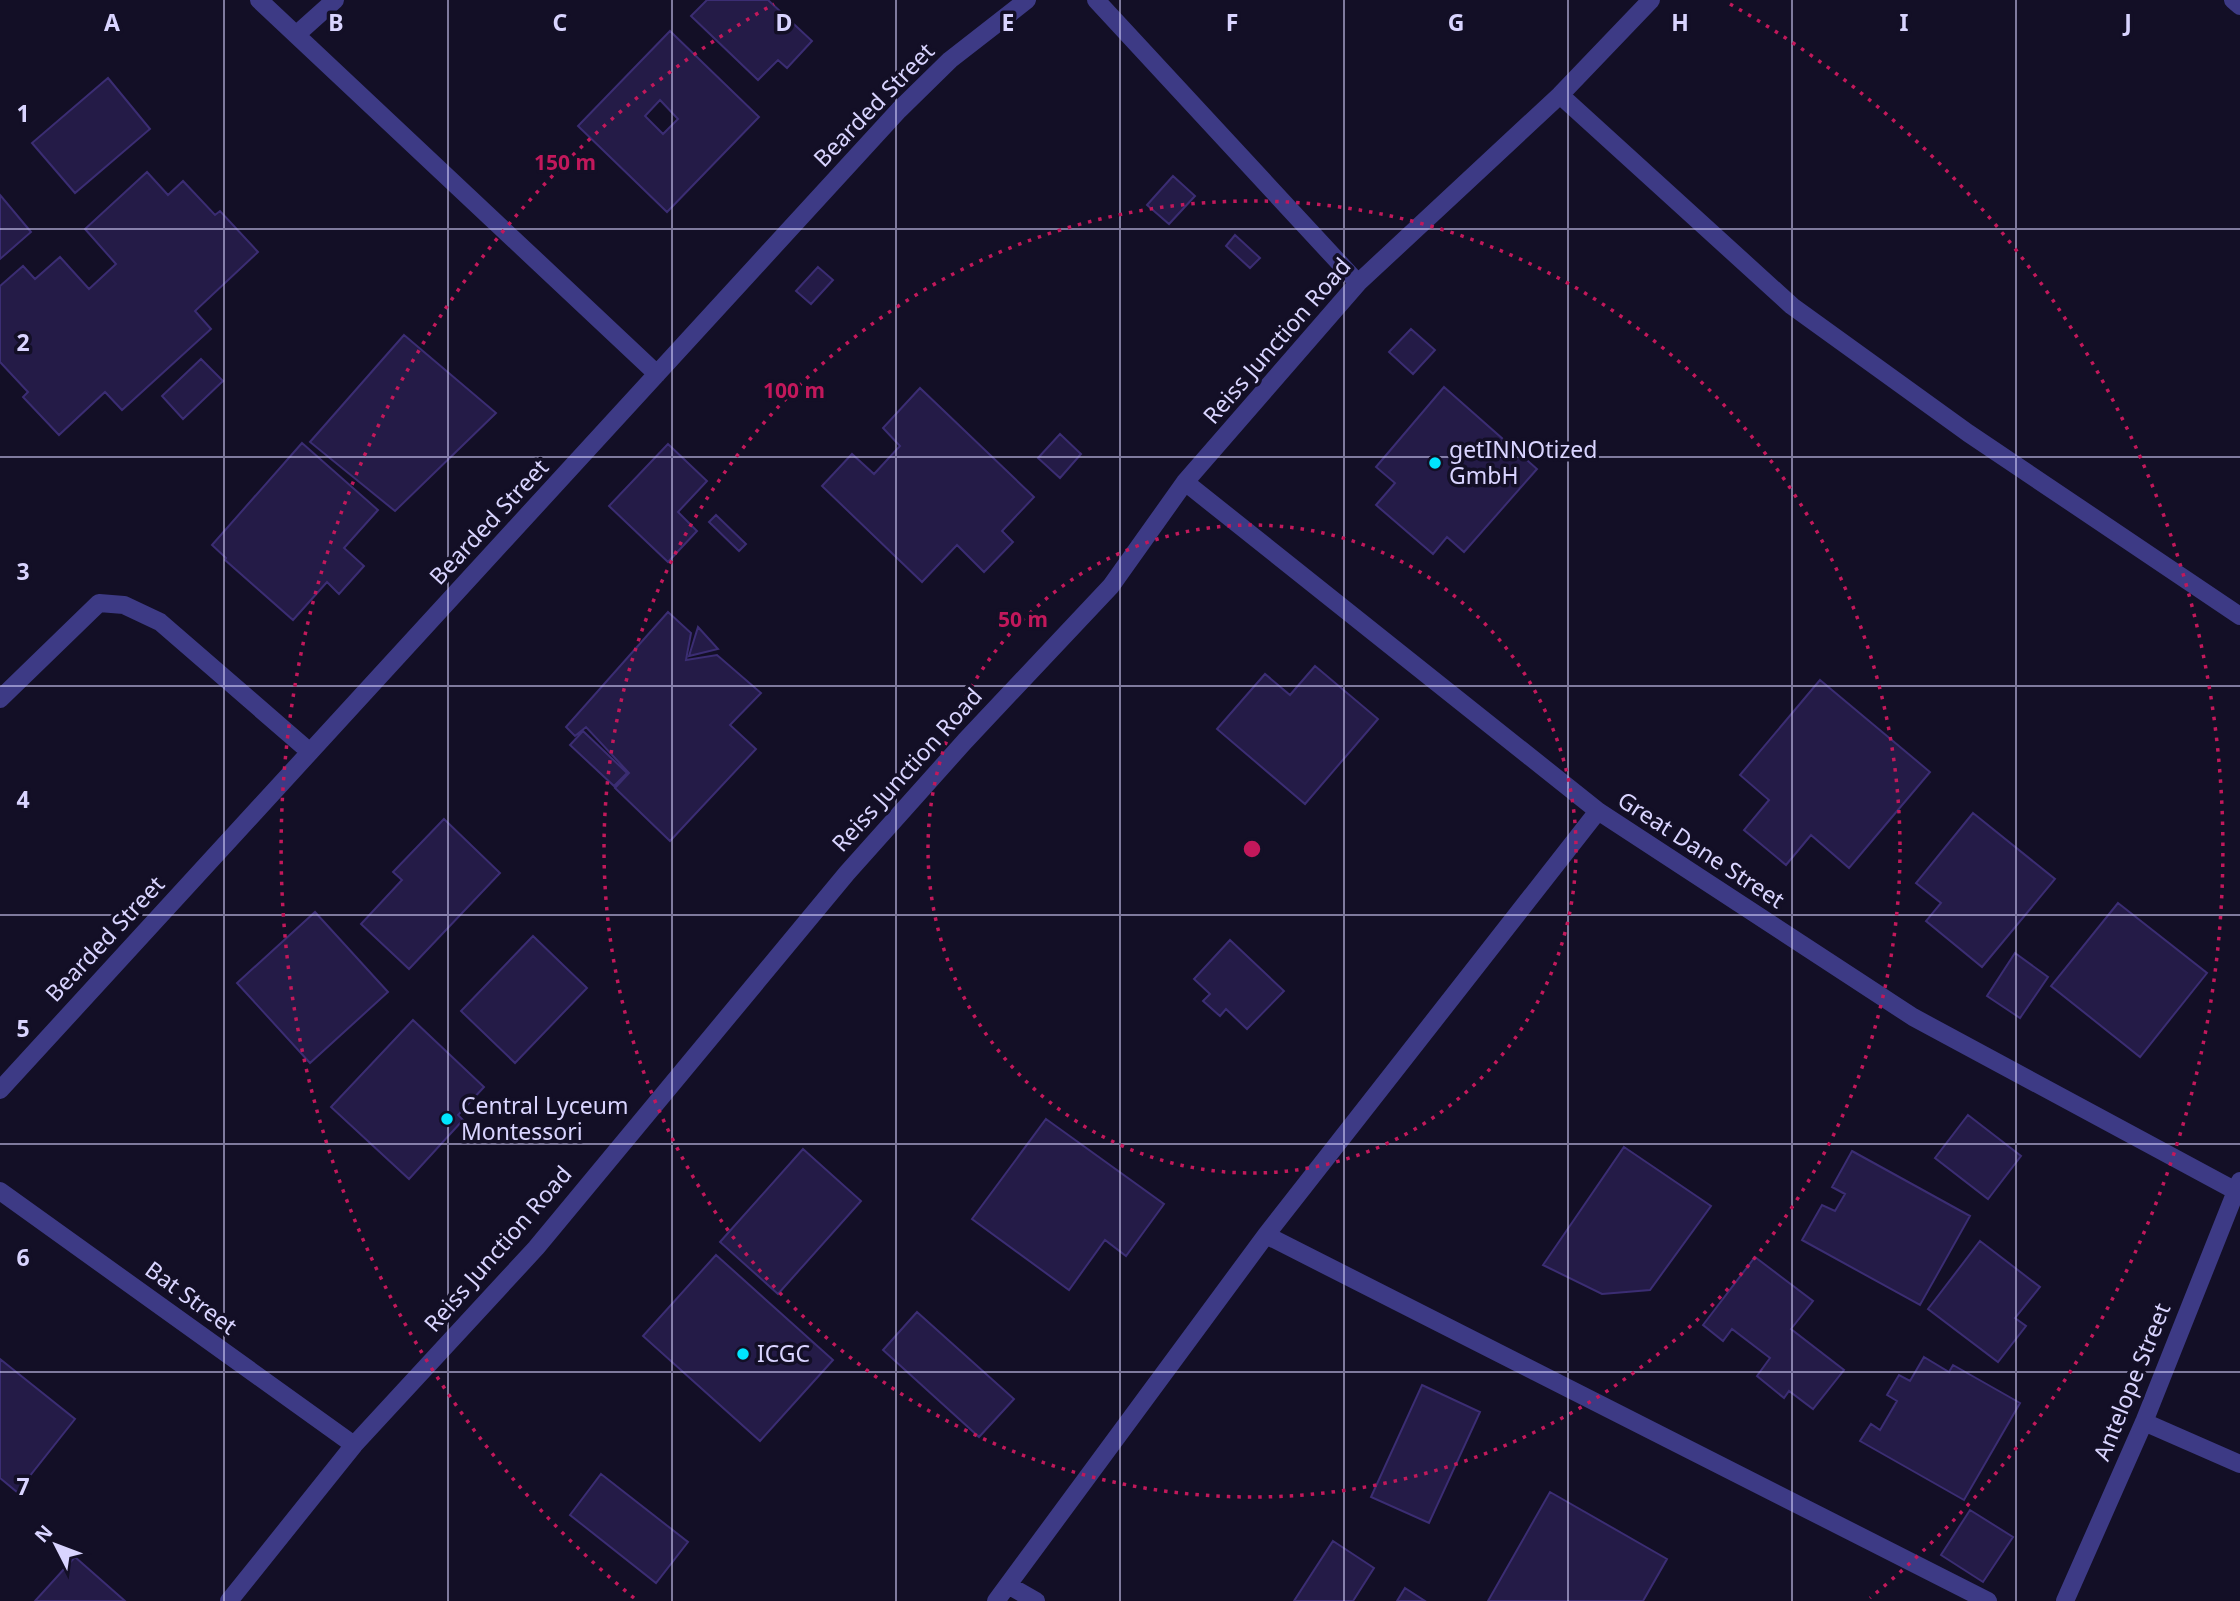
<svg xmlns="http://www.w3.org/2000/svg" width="2240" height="1601" font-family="'Noto Sans',sans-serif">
<rect width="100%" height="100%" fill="#130f26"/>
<path fill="#241b47" stroke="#3b2d73" stroke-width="2" fill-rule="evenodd" d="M 707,0 L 768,0 L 812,41 L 787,68 L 778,60 L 758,80 L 691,16 Z
M 670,31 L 759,117 L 667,212 L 578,126 ZM 660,100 L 678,119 L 663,134 L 645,116 Z
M 108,78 L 150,129 L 75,193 L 32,143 Z
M 147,172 L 168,195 L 183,181 L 215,215 L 220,211 L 258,252 L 195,311 L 211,329 L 122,410 L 105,392 L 59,435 L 23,397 L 28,392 L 0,362 L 0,286 L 23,266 L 35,279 L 60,257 L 89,289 L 116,264 L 85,229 Z
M 1173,176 L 1195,196 L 1169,224 L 1147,205 Z
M 0,195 L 31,232 L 0,259 Z
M 1235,235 L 1260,258 L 1250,268 L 1226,246 Z
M 818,267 L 833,280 L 811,304 L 796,291 Z
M 1411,329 L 1435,350 L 1413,374 L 1389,352 Z
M 404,335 L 496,413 L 395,511 L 310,442 Z
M 201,359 L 223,381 L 183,419 L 162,396 Z
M 1444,387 L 1537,469 L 1464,552 L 1447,537 L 1433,554 L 1376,505 L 1395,483 L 1376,467 Z
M 920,388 L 1034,497 L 1002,531 L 1013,542 L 984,572 L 957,545 L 922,582 L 822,486 L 852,454 L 874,474 L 900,446 L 883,428 Z
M 1060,434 L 1081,454 L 1060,478 L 1038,458 Z
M 302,443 L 378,510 L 344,548 L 364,566 L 339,594 L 327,582 L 293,620 L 225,560 L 226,558 L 212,545 Z
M 668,444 L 707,481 L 678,512 L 697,531 L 668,562 L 609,506 Z
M 716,515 L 746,544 L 739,551 L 709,522 Z
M 668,612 L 691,633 L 686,660 L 717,655 L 761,693 L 730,725 L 756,749 L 670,841 L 615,788 L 629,773 L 586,727 L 575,736 L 566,727 Z
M 698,627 L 718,649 L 689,656 Z
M 1315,666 L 1378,719 L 1305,804 L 1217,729 L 1265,674 L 1290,695 Z
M 1820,680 L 1930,772 L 1849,868 L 1811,835 L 1786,865 L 1744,830 L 1769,800 L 1740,775 Z
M 583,731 L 627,773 L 614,786 L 570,745 Z
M 1973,813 L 2055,879 L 1982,967 L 1926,921 L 1941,903 L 1916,883 Z
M 444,819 L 500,873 L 409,969 L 361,924 L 402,880 L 393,872 Z
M 2118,903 L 2207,973 L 2140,1057 L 2051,986 Z
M 315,912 L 388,992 L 310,1063 L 237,983 Z
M 533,936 L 587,988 L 515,1063 L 461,1011 Z
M 1230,940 L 1284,991 L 1247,1029 L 1226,1009 L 1220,1016 L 1203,1001 L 1210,994 L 1194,979 Z
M 2015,953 L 2048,977 L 2020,1018 L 1987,996 Z
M 413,1020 L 484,1087 L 458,1115 L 463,1120 L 409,1179 L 331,1107 Z
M 1968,1115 L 2021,1156 L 1988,1199 L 1935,1158 Z
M 1046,1119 L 1164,1204 L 1126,1256 L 1105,1240 L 1069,1290 L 972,1219 Z
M 1624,1147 L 1711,1206 L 1650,1290 L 1602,1294 L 1543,1265 Z
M 803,1149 L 861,1201 L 778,1294 L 720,1242 Z
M 1852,1151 L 1970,1216 L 1920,1305 L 1802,1240 L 1822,1205 L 1835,1211 L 1845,1194 L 1832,1187 Z
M 1980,1241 L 2040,1287 L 2015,1318 L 2026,1326 L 1998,1362 L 1928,1309 Z
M 716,1255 L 833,1360 L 760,1441 L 643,1336 Z
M 1755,1257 L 1813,1301 L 1791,1329 L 1844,1370 L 1813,1409 L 1789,1391 L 1784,1398 L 1757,1376 L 1770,1358 L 1732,1329 L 1723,1341 L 1703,1325 Z
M 917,1312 L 1014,1399 L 979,1437 L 883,1350 Z
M 1924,1357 L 1949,1372 L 1953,1365 L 2020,1403 L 1964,1500 L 1860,1441 L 1871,1424 L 1880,1430 L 1897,1401 L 1887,1395 L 1899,1375 L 1910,1381 Z
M 0,1359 L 75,1419 L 17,1492 L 0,1478 Z
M 1422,1385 L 1480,1412 L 1429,1523 L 1371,1497 Z
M 601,1474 L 688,1542 L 656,1583 L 570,1515 Z
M 1550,1492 L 1667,1559 L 1643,1601 L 1488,1601 Z
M 1970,1510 L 2013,1537 L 1983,1582 L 1941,1555 Z
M 1333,1541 L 1374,1568 L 1353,1601 L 1294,1601 Z
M 75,1557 L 125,1601 L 35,1601 Z
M 1405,1588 L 1425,1601 L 1397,1601 Z"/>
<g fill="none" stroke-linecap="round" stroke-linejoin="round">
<path stroke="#3d3a85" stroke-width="18" d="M 259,0 L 657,374
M 1096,0 L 1358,283
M 2233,0 L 2240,6
M 296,35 L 335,0
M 1560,95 L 1792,306 L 1968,433 L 2240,616
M 1185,482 L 1598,811 L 1913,1017 L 2236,1191
M 0,699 L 99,603 L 124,605 L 160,622 L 310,752
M 0,1090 L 899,110 L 950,60 L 1027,0
M 0,1191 L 354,1445
M 1266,1235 L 1988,1601
M 2144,1422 L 2240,1464
M 1008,1585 L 1036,1601
M 229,1601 L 354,1445 L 536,1248 L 847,873 L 965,741 L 1111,586 L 1185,482 L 1358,283 L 1560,95 L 1651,0
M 996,1601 L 1266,1235 L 1598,811
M 2065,1601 L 2144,1422 L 2240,1181"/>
</g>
<path fill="none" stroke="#d9d4ff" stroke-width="2" stroke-opacity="0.55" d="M 224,0 L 224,1601M 448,0 L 448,1601M 672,0 L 672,1601M 896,0 L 896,1601M 1120,0 L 1120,1601M 1344,0 L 1344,1601M 1568,0 L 1568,1601M 1792,0 L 1792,1601M 2016,0 L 2016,1601M 0,229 L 2240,229M 0,457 L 2240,457M 0,686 L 2240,686M 0,915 L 2240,915M 0,1144 L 2240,1144M 0,1372 L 2240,1372"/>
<g fill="none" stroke="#c2185b" stroke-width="3.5" stroke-dasharray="3.5 7">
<circle cx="1252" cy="849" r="324"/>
<circle cx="1252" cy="849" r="648"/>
<path d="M634 1598A971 971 0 0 1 774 4M1730 4A971 971 0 0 1 1870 1598"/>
</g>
<g fill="#00e5ff" stroke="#130f26" stroke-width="2.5">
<circle cx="1435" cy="463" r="7"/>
<circle cx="447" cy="1119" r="7"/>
<circle cx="743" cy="1354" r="7"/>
</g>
<g text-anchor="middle" stroke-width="7" stroke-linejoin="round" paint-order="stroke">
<g font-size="23" fill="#d9d4ff" stroke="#130f26">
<text transform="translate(874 105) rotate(-46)" y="8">Bearded Street</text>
<text transform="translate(1277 341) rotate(-49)" y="8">Reiss Junction Road</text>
<text transform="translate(489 522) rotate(-47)" y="8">Bearded Street</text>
<text transform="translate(907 770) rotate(-48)" y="8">Reiss Junction Road</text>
<text transform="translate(1701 850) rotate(33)" y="8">Great Dane Street</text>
<text transform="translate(105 939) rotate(-47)" y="8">Bearded Street</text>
<text transform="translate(498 1249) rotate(-49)" y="8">Reiss Junction Road</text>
<text transform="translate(191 1298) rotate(36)" y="8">Bat Street</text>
<text transform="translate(2132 1382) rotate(-68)" y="8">Antelope Street</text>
</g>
<g font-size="23" fill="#d9d4ff" stroke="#130f26" text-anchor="start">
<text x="1449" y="458">getINNOtized<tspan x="1449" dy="26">GmbH</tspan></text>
<text x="461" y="1114">Central Lyceum<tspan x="461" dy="26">Montessori</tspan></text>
<text x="757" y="1362">ICGC</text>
</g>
</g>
<g font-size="23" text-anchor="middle" font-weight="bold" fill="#d9d4ff" stroke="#130f26" stroke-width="7" stroke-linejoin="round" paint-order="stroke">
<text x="112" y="31">A</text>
<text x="336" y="31">B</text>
<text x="560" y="31">C</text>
<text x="784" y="31">D</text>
<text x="1008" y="31">E</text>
<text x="1232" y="31">F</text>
<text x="1456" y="31">G</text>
<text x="1680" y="31">H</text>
<text x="1904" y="31">I</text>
<text x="2128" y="31">J</text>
<text x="23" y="122">1</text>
<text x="23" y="351">2</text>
<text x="23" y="580">3</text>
<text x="23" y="808">4</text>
<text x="23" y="1037">5</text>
<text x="23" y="1266">6</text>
<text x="23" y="1495">7</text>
</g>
<circle cx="1252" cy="849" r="10" fill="#c2185b" stroke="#130f26" stroke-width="3.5"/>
<g font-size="21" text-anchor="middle" font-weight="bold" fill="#c2185b" stroke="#130f26" stroke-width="7" stroke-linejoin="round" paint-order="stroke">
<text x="565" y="170">150 m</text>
<text x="794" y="398">100 m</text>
<text x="1023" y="627">50 m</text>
</g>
<g transform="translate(56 1545) rotate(312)" stroke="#130f26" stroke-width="5" paint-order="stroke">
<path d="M0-5L12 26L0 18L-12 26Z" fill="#d9d4ff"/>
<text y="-10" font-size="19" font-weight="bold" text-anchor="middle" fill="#d9d4ff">N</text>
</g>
</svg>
